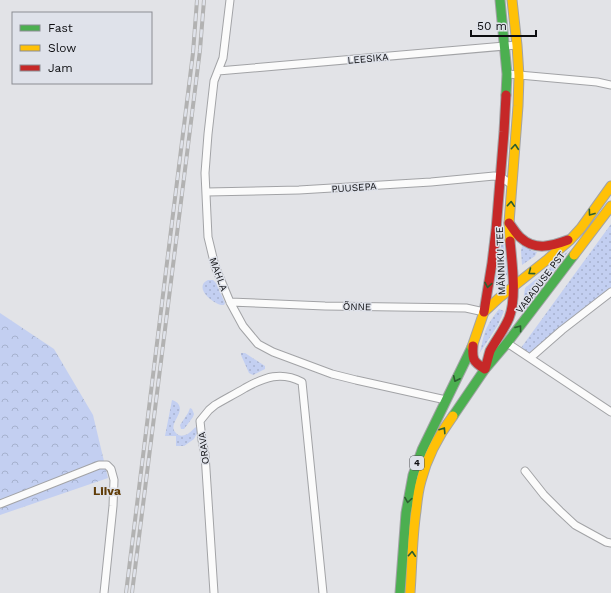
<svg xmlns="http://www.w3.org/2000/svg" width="611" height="593" font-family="'Work Sans',sans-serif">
<defs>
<pattern id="grass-dots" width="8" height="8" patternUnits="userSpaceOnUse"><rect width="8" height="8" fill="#c3cff1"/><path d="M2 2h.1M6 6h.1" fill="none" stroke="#a6b1ce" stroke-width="1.8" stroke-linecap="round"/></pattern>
<pattern id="forest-crowns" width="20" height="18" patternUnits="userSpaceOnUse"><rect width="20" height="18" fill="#c3cff1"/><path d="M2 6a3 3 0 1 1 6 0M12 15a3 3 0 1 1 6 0" fill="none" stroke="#a6b1ce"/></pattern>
</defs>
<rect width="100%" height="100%" fill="#e2e3e7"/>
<path fill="url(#grass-dots)" d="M 611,224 L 611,292 L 530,358 L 518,352 Z
M 503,233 L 507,275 L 495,284 L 495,283 Z
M 522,246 L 533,251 L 537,252 L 535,256 L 522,265 L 521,251 Z
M 570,249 L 525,310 L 524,310 L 522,309 L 525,288 L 547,270 Z
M 208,280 L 213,280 L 216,283 L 225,303 L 224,305 C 215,306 192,287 208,280 Z
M 499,309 L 504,311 L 498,325 L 479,354 C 482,347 482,341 484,335 C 487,325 493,317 499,309 Z
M 241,353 L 245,353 L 265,366 L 265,369 L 253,375 L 249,373 L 241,355 Z
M 172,400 C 175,401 177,402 179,405 C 184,415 166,425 177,434 C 179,436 182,436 185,435 C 190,434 193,428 198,426 L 197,433 L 194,439 L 184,446 L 176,446 L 176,436 L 165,436 Z
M 190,408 L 192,409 L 194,414 L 193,417 L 184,429 L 181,429 L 180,425 L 188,413 Z"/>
<path fill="url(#forest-crowns)" d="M 0,313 L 54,349 L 93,415 L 108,478 L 0,515 Z"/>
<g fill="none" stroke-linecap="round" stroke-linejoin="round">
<defs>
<path id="street" d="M 230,0 L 223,58 L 214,81 L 208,134 L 205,173 L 208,237 L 215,266 L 230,302 L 243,326 L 258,344 L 273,352 L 332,374 L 356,380 L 446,400
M 218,71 L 517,45
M 507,74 L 597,82 L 611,85
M 207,192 L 299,190 L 431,182 L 494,176 L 501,177 L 512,185
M 230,302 L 325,306 L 466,308 L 484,312
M 507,343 L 611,412
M 530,358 L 562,330 L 611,292
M 525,471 L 544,495 L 560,511 L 575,525 L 606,542 L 611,543
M 0,504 L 99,465 L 107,465 L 111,469 L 114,480 L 113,506 L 104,593
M 214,593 L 205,454 L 202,440 L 200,421 L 209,410 L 215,405 C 225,399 235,394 245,388 C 265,377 281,371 302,382 L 323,593"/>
<path id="fast" d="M 500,0 L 507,74 L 506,95
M 453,416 L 485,369 L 507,343 L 574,255
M 400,593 L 406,513 L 413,475 L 422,450 L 472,347"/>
<path id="slow" d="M 510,241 L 509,223 L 518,106 L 519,76 L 517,45 L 512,0
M 574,255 L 611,206
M 472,347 L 484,312 L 499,298 L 548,259 L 570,240 L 581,228 L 611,186
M 410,593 C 412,566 412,538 416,511 C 417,501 418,491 421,481 C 427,457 439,435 453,416"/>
<path id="jam" d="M 509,223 C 513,228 516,234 521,238 C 535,251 552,246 568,240
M 484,312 L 492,263 L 496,230 L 504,132 L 506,95
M 473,346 C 472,359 473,362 485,369 C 487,363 488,357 490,351 C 496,340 504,330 509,318 C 517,298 512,263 510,241"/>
</defs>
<use href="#street" stroke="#a2a3a6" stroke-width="9"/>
<use href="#fast" stroke="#a2a3a6" stroke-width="11"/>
<use href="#slow" stroke="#a2a3a6" stroke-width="11"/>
<use href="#jam" stroke="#a2a3a6" stroke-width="11"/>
<use href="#street" stroke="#fbfbfb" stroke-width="7"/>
<use href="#fast" stroke="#4caf50" stroke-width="9"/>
<use href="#slow" stroke="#ffc107" stroke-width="9"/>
<use href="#jam" stroke="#c62828" stroke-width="9"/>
<defs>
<path id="rail" d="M 126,593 L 193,53 L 197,0
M 132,593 L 200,50 L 204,0"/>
</defs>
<use href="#rail" stroke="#b2b2b2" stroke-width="4"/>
<use href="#rail" stroke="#dfe2ea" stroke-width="2.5" stroke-dasharray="8" stroke-linecap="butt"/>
</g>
<defs><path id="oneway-chevron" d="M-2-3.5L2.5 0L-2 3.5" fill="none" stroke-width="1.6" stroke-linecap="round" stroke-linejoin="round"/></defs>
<g stroke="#2c5e30">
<use href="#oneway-chevron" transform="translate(515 147) rotate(-85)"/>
<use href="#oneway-chevron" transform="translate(511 204) rotate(-86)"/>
<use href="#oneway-chevron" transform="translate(591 213) rotate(126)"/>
<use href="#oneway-chevron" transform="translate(531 272) rotate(143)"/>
<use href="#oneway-chevron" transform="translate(488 285) rotate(100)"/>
<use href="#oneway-chevron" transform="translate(519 328) rotate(-53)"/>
<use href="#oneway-chevron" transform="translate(456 379) rotate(115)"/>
<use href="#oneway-chevron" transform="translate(443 430) rotate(-57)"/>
<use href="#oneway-chevron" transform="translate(408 500) rotate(99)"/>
<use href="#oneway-chevron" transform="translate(412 554) rotate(-86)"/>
</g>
<g text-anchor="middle" stroke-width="3" stroke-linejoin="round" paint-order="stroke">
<rect fill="#dfe2ea" stroke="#4b4d51" stroke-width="1" x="410" y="456" width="14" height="14" rx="3"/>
<g font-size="9" font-weight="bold" fill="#0c0d10">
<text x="417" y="466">4</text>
</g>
<g font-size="10" fill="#0c0d10" stroke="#dfe2ea">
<text transform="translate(368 58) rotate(-5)" y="4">LEESIKA</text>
<text transform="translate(354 187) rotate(-4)" y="4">PUUSEPA</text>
<text transform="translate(500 261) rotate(-92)" y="4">MÄNNIKU TEE</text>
<text transform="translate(219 274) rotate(70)" y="4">MAHLA</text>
<text transform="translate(540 282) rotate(-53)" y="4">VABADUSE PST</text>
<text transform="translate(357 306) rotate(1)" y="4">ÕNNE</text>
<text transform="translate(203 448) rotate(-97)" y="4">ORAVA</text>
</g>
<g font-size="12" font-weight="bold" fill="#613d08" stroke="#dfe2ea">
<text x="107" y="495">Liiva</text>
</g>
</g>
<rect x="12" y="12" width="140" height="72" fill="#dfe2ea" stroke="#8b8d93"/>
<rect x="20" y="25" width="20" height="6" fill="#4caf50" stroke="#8b8d93"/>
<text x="48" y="32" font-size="12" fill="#0c0d10">Fast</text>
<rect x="20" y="45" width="20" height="6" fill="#ffc107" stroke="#8b8d93"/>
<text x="48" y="52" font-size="12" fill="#0c0d10">Slow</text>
<rect x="20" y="65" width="20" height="6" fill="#c62828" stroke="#8b8d93"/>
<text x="48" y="72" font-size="12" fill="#0c0d10">Jam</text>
<path d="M471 30v6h65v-6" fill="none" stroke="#0c0d10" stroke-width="2"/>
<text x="477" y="30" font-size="12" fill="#0c0d10" stroke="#dfe2ea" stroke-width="3" paint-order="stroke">50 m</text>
</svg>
